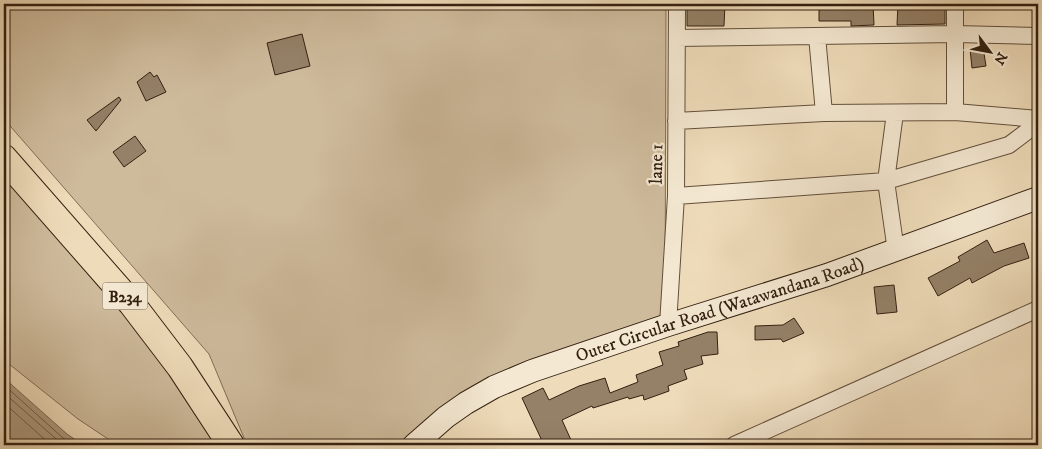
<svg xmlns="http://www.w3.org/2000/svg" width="1042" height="449" font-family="'IM FELL DW Pica',serif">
<rect width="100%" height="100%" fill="#eedbb9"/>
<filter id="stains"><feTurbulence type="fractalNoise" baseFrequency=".004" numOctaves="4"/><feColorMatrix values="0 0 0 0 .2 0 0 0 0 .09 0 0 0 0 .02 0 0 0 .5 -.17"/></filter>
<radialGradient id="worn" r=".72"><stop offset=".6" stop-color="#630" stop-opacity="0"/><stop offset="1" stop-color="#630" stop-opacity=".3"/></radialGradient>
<path fill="#cebb9c" stroke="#806e56" d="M 4,4 L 666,4 L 665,314 L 531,359 L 477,384 L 425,420 L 399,445 L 247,445 L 209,354 L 4,119 Z
M 4,171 L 139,322 L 220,445 L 117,445 L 78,419 L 4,360 Z"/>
<path fill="#ae9b80" stroke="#7d6a54" d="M 4,378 L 67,434 L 83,445 L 4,445 Z"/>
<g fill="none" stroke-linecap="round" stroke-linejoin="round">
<path stroke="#705e48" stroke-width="1" d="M 4,385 L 63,438 L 74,445
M 4,393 L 63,445
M 4,403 L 51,445"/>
</g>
<path fill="#948168" stroke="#332011" d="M 687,4 L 725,4 L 724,26 L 687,26 Z
M 851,4 L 873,4 L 874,25 L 851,26 L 851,21 L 819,21 L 819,8 L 851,8 Z
M 898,4 L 945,4 L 945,24 L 897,25 Z
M 302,34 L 310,66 L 275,75 L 267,43 Z
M 983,47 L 986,66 L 972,68 L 970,49 Z
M 150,72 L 154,77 L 157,75 L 166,92 L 146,101 L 137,82 Z
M 119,97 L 121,100 L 96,131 L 87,120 Z
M 135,136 L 146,151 L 124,167 L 113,152 Z
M 987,240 L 994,253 L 1024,243 L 1029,258 L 1004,266 L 972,283 L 970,278 L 938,296 L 928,278 L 960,261 L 958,257 Z
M 894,285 L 897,312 L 877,314 L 874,287 Z
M 794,318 L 804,333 L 783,342 L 781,339 L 755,340 L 755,326 L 783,325 Z
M 708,332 L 717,332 L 718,354 L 701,356 L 703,364 L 684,370 L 687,379 L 668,386 L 669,391 L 644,400 L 643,395 L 629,399 L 628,397 L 593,408 L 592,406 L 562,420 L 571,440 L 560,445 L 544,445 L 522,398 L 543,388 L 549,400 L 579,386 L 605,378 L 610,393 L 638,382 L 636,375 L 663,365 L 659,352 L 679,346 L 678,342 Z"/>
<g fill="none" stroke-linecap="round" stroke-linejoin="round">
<defs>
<path id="minor" d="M 955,4 L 955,112
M 817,36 L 824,113
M 677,38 L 955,34 L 1038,36
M 895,113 L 886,181 L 896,251
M 676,121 L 824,113 L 955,112 L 1038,119
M 676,196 L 886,181 L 1009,145 L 1038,123
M 668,325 L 676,196 L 677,4
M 734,445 L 1038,309"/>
<g id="secondary">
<path id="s1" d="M 414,445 L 446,417 L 466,403 L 494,387 L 532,371 L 668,325 L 827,275 L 1038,198"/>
</g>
<path id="primary" d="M 4,158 L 132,304 L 180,367 L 231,445"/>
</defs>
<use href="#minor" stroke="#624f3b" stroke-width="18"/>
<use href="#secondary" stroke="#332011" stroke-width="24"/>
<use href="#primary" stroke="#332011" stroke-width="28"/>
<use href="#minor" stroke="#f4e8d2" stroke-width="16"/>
<use href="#secondary" stroke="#f4e8d2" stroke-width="22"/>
<use href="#primary" stroke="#eedbb9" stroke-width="26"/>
</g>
<g text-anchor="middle" stroke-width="4.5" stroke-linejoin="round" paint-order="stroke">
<rect fill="#f4e8d2" stroke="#6d5c4b" stroke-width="1" x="102.5" y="282.5" width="45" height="27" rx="4"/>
<g font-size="16" font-weight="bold" fill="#332011">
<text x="125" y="302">B234</text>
</g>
<g font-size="18" fill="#332011" stroke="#f4e8d2">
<text transform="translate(656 164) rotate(-89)" y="6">lane 1</text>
<text dy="6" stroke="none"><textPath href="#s1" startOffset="338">Outer Circular Road (Watawandana Road)</textPath></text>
</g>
</g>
<rect width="1042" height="449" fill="none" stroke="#eedbb9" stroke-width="20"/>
<rect x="5" y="5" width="1032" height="439" fill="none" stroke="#332011" stroke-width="2.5"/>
<rect x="10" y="10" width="1022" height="429" fill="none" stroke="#332011"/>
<g transform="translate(990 52) rotate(122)" stroke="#f4e8d2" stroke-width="4" paint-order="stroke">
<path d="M0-4L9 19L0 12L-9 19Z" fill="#332011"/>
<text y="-8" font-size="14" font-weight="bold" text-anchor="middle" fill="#332011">N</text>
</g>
<rect width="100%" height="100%" filter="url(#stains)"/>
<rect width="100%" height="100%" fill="url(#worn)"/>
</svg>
